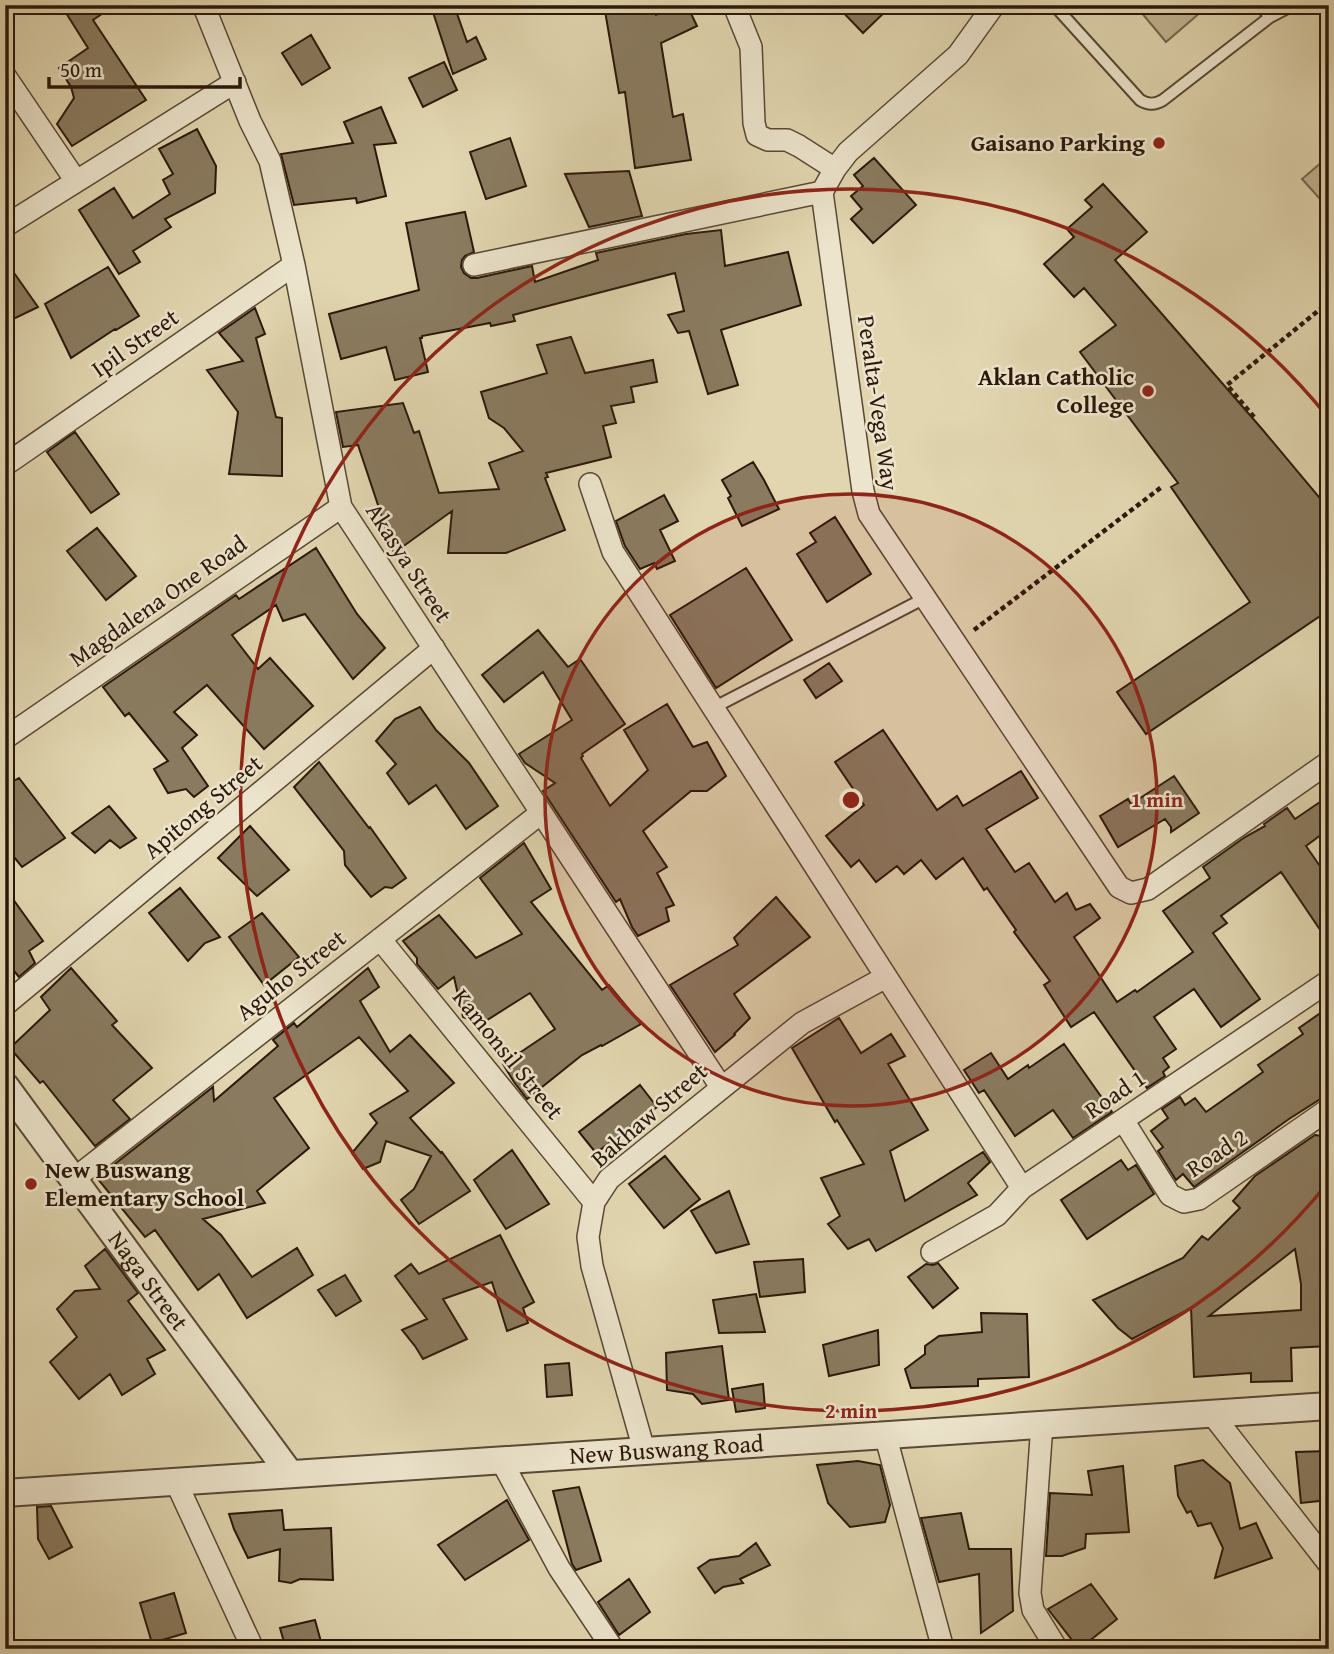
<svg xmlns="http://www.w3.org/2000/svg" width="1334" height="1654" font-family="'Gentium Book Plus',serif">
<rect width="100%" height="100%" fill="#e1d6b0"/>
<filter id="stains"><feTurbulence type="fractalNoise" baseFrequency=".00286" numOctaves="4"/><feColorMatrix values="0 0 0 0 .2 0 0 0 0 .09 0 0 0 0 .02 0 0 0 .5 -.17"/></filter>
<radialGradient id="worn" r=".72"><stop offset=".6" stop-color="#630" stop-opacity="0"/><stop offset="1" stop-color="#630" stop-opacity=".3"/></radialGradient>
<path fill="#c2b694" stroke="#76674f" stroke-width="2" d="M 1135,5 L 1209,5 L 1166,42 Z
M 1329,156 L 1329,209 L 1302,179 Z"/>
<path fill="#8a7b60" stroke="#2b180a" stroke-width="2" fill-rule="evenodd" d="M 61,5 L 115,5 L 93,20 L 146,100 L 72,146 L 57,124 L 74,98 L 71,87 L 59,68 L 88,48 Z
M 443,5 L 454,5 L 467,42 L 476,37 L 486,59 L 453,74 L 432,9 Z
M 604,5 L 652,5 L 656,15 L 677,5 L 687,5 L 697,26 L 661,43 L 673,117 L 683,114 L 691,160 L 635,168 L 625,92 L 619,93 Z
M 836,5 L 892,5 L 863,33 Z
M 311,35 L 330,68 L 302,85 L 282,53 Z
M 444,62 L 457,90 L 423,107 L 409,78 Z
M 381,107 L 396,143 L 374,145 L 386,196 L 357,203 L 356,198 L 294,205 L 281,154 L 353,143 L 344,122 Z
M 197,129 L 216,166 L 215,193 L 165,219 L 171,227 L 133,251 L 140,262 L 119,274 L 79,210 L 114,188 L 133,218 L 170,194 L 163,180 L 173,174 L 159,149 Z
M 510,138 L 526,186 L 486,199 L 470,152 Z
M 874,158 L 916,205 L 873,243 L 851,219 L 862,209 L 851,196 L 863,186 L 854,175 Z
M 629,171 L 642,216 L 589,227 L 565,174 Z
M 1103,184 L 1147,232 L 1115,260 L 1262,429 L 1329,509 L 1329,610 L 1146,734 L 1117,692 L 1250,602 L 1171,487 L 1178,483 L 1080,352 L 1116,325 L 1084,288 L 1074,297 L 1044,264 L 1074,237 L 1067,229 L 1092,207 L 1085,200 Z
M 465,212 L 474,252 L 465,256 L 462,260 L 461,267 L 464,273 L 471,278 L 477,278 L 532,266 L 535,282 L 598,260 L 596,253 L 686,234 L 721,230 L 725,266 L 788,252 L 801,305 L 721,330 L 738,385 L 708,394 L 689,331 L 678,333 L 668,315 L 684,311 L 675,273 L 513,315 L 515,321 L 491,326 L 490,323 L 422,336 L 422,338 L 420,338 L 428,372 L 395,380 L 386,347 L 341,359 L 329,314 L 419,290 L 406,223 Z
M 5,260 L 38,307 L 5,323 Z
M 108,267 L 139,316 L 116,330 L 115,329 L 71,358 L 45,304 Z
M 255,308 L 265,334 L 256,338 L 276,417 L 282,418 L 282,476 L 229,474 L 238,412 L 207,370 L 243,361 L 219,333 Z
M 571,337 L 585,373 L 653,360 L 657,382 L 631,387 L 634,402 L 611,406 L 616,423 L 603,426 L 611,457 L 546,473 L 548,477 L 545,478 L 565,530 L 506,553 L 448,553 L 452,511 L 394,553 L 358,445 L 343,447 L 336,412 L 403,403 L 414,433 L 419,431 L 439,493 L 499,489 L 489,463 L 523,451 L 504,428 L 489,418 L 481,392 L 547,373 L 537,345 Z
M 75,432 L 119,494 L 91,513 L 47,452 Z
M 753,462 L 764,480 L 779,509 L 742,526 L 728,498 L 731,496 L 722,480 Z
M 664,495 L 678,521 L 660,530 L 675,561 L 657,569 L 654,563 L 640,569 L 625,546 L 616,521 Z
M 835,517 L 871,574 L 827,602 L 797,554 L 816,542 L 810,533 Z
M 97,528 L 136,576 L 106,600 L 67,551 Z
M 316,548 L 357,614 L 385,648 L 353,679 L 305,614 L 283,621 L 276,605 L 232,635 L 258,669 L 270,658 L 313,706 L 264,749 L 207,685 L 174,712 L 197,735 L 182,748 L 208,786 L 194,797 L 186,789 L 168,793 L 154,769 L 168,761 L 129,713 L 125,716 L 103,687 L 236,595 L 239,599 Z
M 746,568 L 792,640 L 716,688 L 670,615 Z
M 538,630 L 568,667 L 580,659 L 625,724 L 582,754 L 583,756 L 581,758 L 610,806 L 648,770 L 624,730 L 667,704 L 693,747 L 707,742 L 726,776 L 707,791 L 691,791 L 643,831 L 667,867 L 657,873 L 674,905 L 666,908 L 669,921 L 638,936 L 632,927 L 620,899 L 616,902 L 543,791 L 555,783 L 525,763 L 519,754 L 572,720 L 543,672 L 504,702 L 482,675 Z
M 829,663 L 842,681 L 816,698 L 804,680 Z
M 420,707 L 436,730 L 469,763 L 498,806 L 466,829 L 436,785 L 409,804 L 387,773 L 396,764 L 376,741 L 395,719 Z
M 883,730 L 937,810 L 957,796 L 963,806 L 1021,771 L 1038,798 L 986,829 L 1015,872 L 1029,863 L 1055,902 L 1067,893 L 1076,910 L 1090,904 L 1100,918 L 1074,937 L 1117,1002 L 1135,990 L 1137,992 L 1193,952 L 1163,911 L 1210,878 L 1203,867 L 1245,837 L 1265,826 L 1264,824 L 1287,808 L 1295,819 L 1329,796 L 1329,829 L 1306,846 L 1329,879 L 1329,943 L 1281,872 L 1221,916 L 1227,923 L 1213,933 L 1260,999 L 1221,1027 L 1194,989 L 1154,1017 L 1176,1049 L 1163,1058 L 1169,1067 L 1163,1072 L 1165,1076 L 1147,1088 L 1094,1012 L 1071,1027 L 1044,985 L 1050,981 L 1014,932 L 1016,930 L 987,888 L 984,890 L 963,858 L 936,879 L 921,860 L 904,874 L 897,866 L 876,882 L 859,860 L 851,867 L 826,836 L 864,805 L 835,762 Z
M 319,762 L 369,828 L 370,827 L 406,878 L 392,888 L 385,887 L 371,897 L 345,865 L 344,851 L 294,787 Z
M 1174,776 L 1199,813 L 1171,832 L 1171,827 L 1165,819 L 1118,847 L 1100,816 L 1128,799 L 1131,804 Z
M 19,778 L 65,838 L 22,867 L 5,846 L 5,786 Z
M 109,806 L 136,838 L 120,848 L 110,840 L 95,853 L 72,833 Z
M 250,826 L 289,870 L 257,896 L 218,858 Z
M 524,843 L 551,889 L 531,902 L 602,990 L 609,985 L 641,1024 L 602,1046 L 601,1045 L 582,1055 L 527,1099 L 514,1082 L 503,1064 L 555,1029 L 530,993 L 481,1024 L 463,1017 L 454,977 L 438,989 L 417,964 L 417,958 L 403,941 L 439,915 L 476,958 L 522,934 L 480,878 Z
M 5,888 L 43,941 L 29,951 L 35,963 L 19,977 L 5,960 Z
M 180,888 L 220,937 L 205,943 L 188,961 L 149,913 Z
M 776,897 L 810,937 L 734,994 L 750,1018 L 734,1034 L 735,1035 L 715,1052 L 670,985 L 738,945 L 734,938 Z
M 262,913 L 299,957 L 264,985 L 229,937 Z
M 71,968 L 117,1021 L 112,1025 L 152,1068 L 113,1100 L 130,1119 L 95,1146 L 43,1081 L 40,1083 L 10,1048 L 50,1010 L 41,997 Z
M 368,968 L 379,987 L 360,1001 L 390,1052 L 410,1035 L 454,1083 L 410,1118 L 441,1153 L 442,1152 L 470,1191 L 419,1224 L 401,1200 L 414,1189 L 431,1156 L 386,1141 L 380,1162 L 363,1169 L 352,1153 L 377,1123 L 370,1114 L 408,1091 L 359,1037 L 274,1098 L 309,1148 L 257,1191 L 265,1203 L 203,1219 L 221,1235 L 252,1277 L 297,1248 L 313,1275 L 247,1318 L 219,1274 L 198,1290 L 155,1230 L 145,1237 L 97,1178 L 213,1087 L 214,1101 L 278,1046 L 273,1040 L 294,1023 L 297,1027 Z
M 1329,1007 L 1329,1096 L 1322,1098 L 1289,1119 L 1194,1187 L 1183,1174 L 1176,1180 L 1158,1151 L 1163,1147 L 1151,1131 L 1168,1118 L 1162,1109 L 1180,1097 L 1185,1105 L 1195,1098 L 1206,1112 L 1263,1072 L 1258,1065 L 1303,1034 L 1299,1028 Z
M 839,1018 L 861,1053 L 891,1034 L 905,1056 L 888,1064 L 928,1130 L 890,1151 L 905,1201 L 983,1152 L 990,1162 L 968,1183 L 977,1195 L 876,1251 L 869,1239 L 848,1249 L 828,1224 L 840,1216 L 821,1178 L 864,1164 L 837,1120 L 835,1122 L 792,1048 Z
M 1064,1044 L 1112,1112 L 1073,1138 L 1053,1110 L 1015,1136 L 984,1090 L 979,1093 L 964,1070 L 991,1053 L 1008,1079 L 1028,1065 L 1029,1068 Z
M 640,1085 L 657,1107 L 596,1153 L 579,1132 Z
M 1315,1135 L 1329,1137 L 1329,1346 L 1291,1348 L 1292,1381 L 1251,1382 L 1251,1373 L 1194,1377 L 1191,1308 L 1132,1339 L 1118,1328 L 1093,1300 L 1183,1258 L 1202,1236 L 1208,1240 L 1240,1208 L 1233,1201 L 1255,1176 ZM 1295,1249 L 1301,1284 L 1301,1310 L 1209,1316 Z
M 512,1150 L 549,1204 L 506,1229 L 474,1180 Z
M 665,1156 L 700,1199 L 664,1228 L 629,1184 Z
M 1121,1160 L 1128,1170 L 1136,1165 L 1154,1194 L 1087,1239 L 1061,1200 Z
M 729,1191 L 749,1244 L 716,1253 L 691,1211 Z
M 500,1235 L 534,1302 L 523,1308 L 528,1323 L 507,1331 L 492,1282 L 443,1299 L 467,1339 L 423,1359 L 415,1346 L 402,1330 L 427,1319 L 395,1276 L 411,1264 L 419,1274 Z
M 105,1249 L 138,1293 L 128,1301 L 165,1350 L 147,1359 L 155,1374 L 122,1395 L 110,1374 L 79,1399 L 50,1362 L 77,1337 L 57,1309 L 75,1291 L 100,1289 L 85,1266 Z
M 803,1259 L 805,1292 L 760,1297 L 754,1262 Z
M 938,1263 L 958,1288 L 933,1308 L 908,1277 L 926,1264 L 933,1265 Z
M 345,1275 L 361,1301 L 336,1316 L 318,1290 Z
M 756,1294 L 765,1332 L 719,1333 L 713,1300 Z
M 981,1313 L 1027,1314 L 1029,1377 L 978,1379 L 978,1386 L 911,1388 L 905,1369 L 925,1354 L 925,1346 L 939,1336 L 982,1332 Z
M 878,1330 L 879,1365 L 829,1376 L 823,1345 Z
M 722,1346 L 729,1400 L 702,1404 L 693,1394 L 667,1390 L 666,1353 Z
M 569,1363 L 572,1395 L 547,1397 L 545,1365 Z
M 763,1384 L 765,1408 L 736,1412 L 732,1389 Z
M 1329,1451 L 1329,1500 L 1301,1503 L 1296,1452 Z
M 1203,1460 L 1230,1483 L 1240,1529 L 1256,1523 L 1272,1558 L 1215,1578 L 1223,1548 L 1211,1523 L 1198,1526 L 1191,1511 L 1187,1513 L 1178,1496 L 1175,1466 Z
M 858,1461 L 880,1465 L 890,1505 L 885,1522 L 850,1527 L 828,1503 L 817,1465 Z
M 1123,1466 L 1129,1532 L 1086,1534 L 1085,1548 L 1062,1556 L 1046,1556 L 1050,1493 L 1092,1495 L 1088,1471 Z
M 579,1487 L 601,1561 L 576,1570 L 572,1564 L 553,1491 Z
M 507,1500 L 529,1540 L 465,1580 L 438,1545 Z
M 51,1506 L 72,1547 L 49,1559 L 38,1539 L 37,1507 Z
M 282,1510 L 284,1530 L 331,1528 L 333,1580 L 300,1579 L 291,1583 L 279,1581 L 280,1549 L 248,1558 L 234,1529 L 229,1514 Z
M 961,1513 L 969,1549 L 1011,1549 L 1013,1611 L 981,1633 L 979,1574 L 939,1582 L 921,1518 Z
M 756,1543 L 770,1565 L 740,1579 L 743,1583 L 723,1587 L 715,1593 L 698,1568 L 710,1560 L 739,1556 Z
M 629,1579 L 650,1612 L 619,1635 L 598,1602 Z
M 1091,1584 L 1117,1619 L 1079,1649 L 1048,1609 Z
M 174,1593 L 186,1633 L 152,1643 L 140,1603 Z
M 315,1620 L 323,1649 L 286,1649 L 280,1628 Z"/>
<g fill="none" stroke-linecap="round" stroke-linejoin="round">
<defs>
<path id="service" d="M 1054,5 L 1140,100 C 1148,105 1155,105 1163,100 L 1270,17 L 1293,5
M 1260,5 L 1270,17
M 713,708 L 925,598"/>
<path id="minor" d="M 201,5 L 205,9 L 250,121 L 270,161 L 294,265 L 341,507 L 721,1087
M 734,5 L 751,47 L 754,123 L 757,135 L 768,140 L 787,140 L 799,146 L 835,169
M 994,5 L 958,55 L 848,152 L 835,169 L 822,192 L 863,491 L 869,514 L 1119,887 L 1131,893 L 1148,889 L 1329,762
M 5,76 L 76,181
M 5,226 L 235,82
M 474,265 L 822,192
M 5,465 L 294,265
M 590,484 L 613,552 L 1022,1188
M 5,738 L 341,507
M 380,939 L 594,1202
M 5,1005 L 434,648
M 1123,1120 L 1170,1195 L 1184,1202 L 1199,1199 L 1329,1109
M 74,1179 L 541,813
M 932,1252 L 997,1215 L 1022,1188 L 1329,981
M 1212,1414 L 1329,1564
M 1042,1424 L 1030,1593 L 1033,1610 L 1057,1649
M 885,1434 L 943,1649
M 644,1450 L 592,1266 L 588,1237 L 594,1202 L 609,1179 L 802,1023 L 886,977
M 501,1460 L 559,1568 L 613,1649
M 176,1482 L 253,1649"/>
<g id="tertiary">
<path id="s1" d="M 5,1086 L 290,1474"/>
<path id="s2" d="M 5,1493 L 1329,1406"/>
</g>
</defs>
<use href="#service" stroke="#584834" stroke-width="14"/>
<use href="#minor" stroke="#584834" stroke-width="24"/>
<use href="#tertiary" stroke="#584834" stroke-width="30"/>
<path stroke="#2b180a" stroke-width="4.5" stroke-dasharray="5 3.5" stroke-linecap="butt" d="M 1254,417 L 1227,385 L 1329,302
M 974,630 L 1163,486"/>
<use href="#service" stroke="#ece4cc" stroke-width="10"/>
<use href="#minor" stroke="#ece4cc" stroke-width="21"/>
<use href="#tertiary" stroke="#ece4cc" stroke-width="26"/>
</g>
<circle cx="851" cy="800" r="306" fill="#8f2418" fill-opacity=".12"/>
<g fill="none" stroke="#8f2418" stroke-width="3.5">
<circle cx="851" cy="800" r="306"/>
<path d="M1326 1185A611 611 0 1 1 1326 415"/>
</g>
<g fill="#8f2418" stroke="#ece4cc" stroke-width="2.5">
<circle cx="1159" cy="143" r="7"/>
<circle cx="1148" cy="391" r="7"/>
<circle cx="31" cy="1184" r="7"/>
</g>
<g text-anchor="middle" stroke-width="5" stroke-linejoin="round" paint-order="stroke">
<g font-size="24" font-weight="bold" fill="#2b180a" stroke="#ece4cc" text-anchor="end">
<text x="1145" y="151">Gaisano Parking</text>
<text x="1134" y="385">Aklan Catholic<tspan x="1134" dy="28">College</tspan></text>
<text x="45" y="1178" text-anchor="start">New Buswang<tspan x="45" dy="28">Elementary School</tspan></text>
</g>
<g font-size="24" fill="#2b180a" stroke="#ece4cc">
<text transform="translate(135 343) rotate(-35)" y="8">Ipil Street</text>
<text transform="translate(878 403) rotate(82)" y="8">Peralta-Vega Way</text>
<text transform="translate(409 563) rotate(57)" y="8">Akasya Street</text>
<text transform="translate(158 601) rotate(-35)" y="8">Magdalena One Road</text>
<text transform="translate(203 807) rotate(-40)" y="8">Apitong Street</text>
<text transform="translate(291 975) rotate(-38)" y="8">Aguho Street</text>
<text transform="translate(508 1054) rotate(51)" y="8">Kamonsil Street</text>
<text transform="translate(1115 1094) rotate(-34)" y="8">Road 1</text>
<text transform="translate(649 1115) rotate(-41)" y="8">Bakhaw Street</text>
<text transform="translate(1217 1153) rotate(-33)" y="8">Road 2</text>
<text dy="8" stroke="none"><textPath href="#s1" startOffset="242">Naga Street</textPath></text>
<text dy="8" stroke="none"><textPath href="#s2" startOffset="663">New Buswang Road</textPath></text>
</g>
</g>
<circle cx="851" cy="800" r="10" fill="#8f2418" stroke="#ece4cc" stroke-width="3.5"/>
<g font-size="21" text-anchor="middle" font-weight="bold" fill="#8f2418" stroke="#ece4cc" stroke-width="5" stroke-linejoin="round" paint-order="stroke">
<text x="1157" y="807">1 min</text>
<text x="851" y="1418">2 min</text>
</g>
<rect width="1334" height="1654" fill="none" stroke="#e1d6b0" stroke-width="28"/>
<rect x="7" y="7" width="1320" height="1640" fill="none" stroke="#2b180a" stroke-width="3.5"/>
<rect x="14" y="14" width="1306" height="1626" fill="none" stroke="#2b180a" stroke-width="2"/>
<path d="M49 77v10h191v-10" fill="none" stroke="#2b180a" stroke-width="3.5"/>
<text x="60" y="77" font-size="21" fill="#2b180a" stroke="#ece4cc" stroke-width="5" paint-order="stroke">50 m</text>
<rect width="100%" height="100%" filter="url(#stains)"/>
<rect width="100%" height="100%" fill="url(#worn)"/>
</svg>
